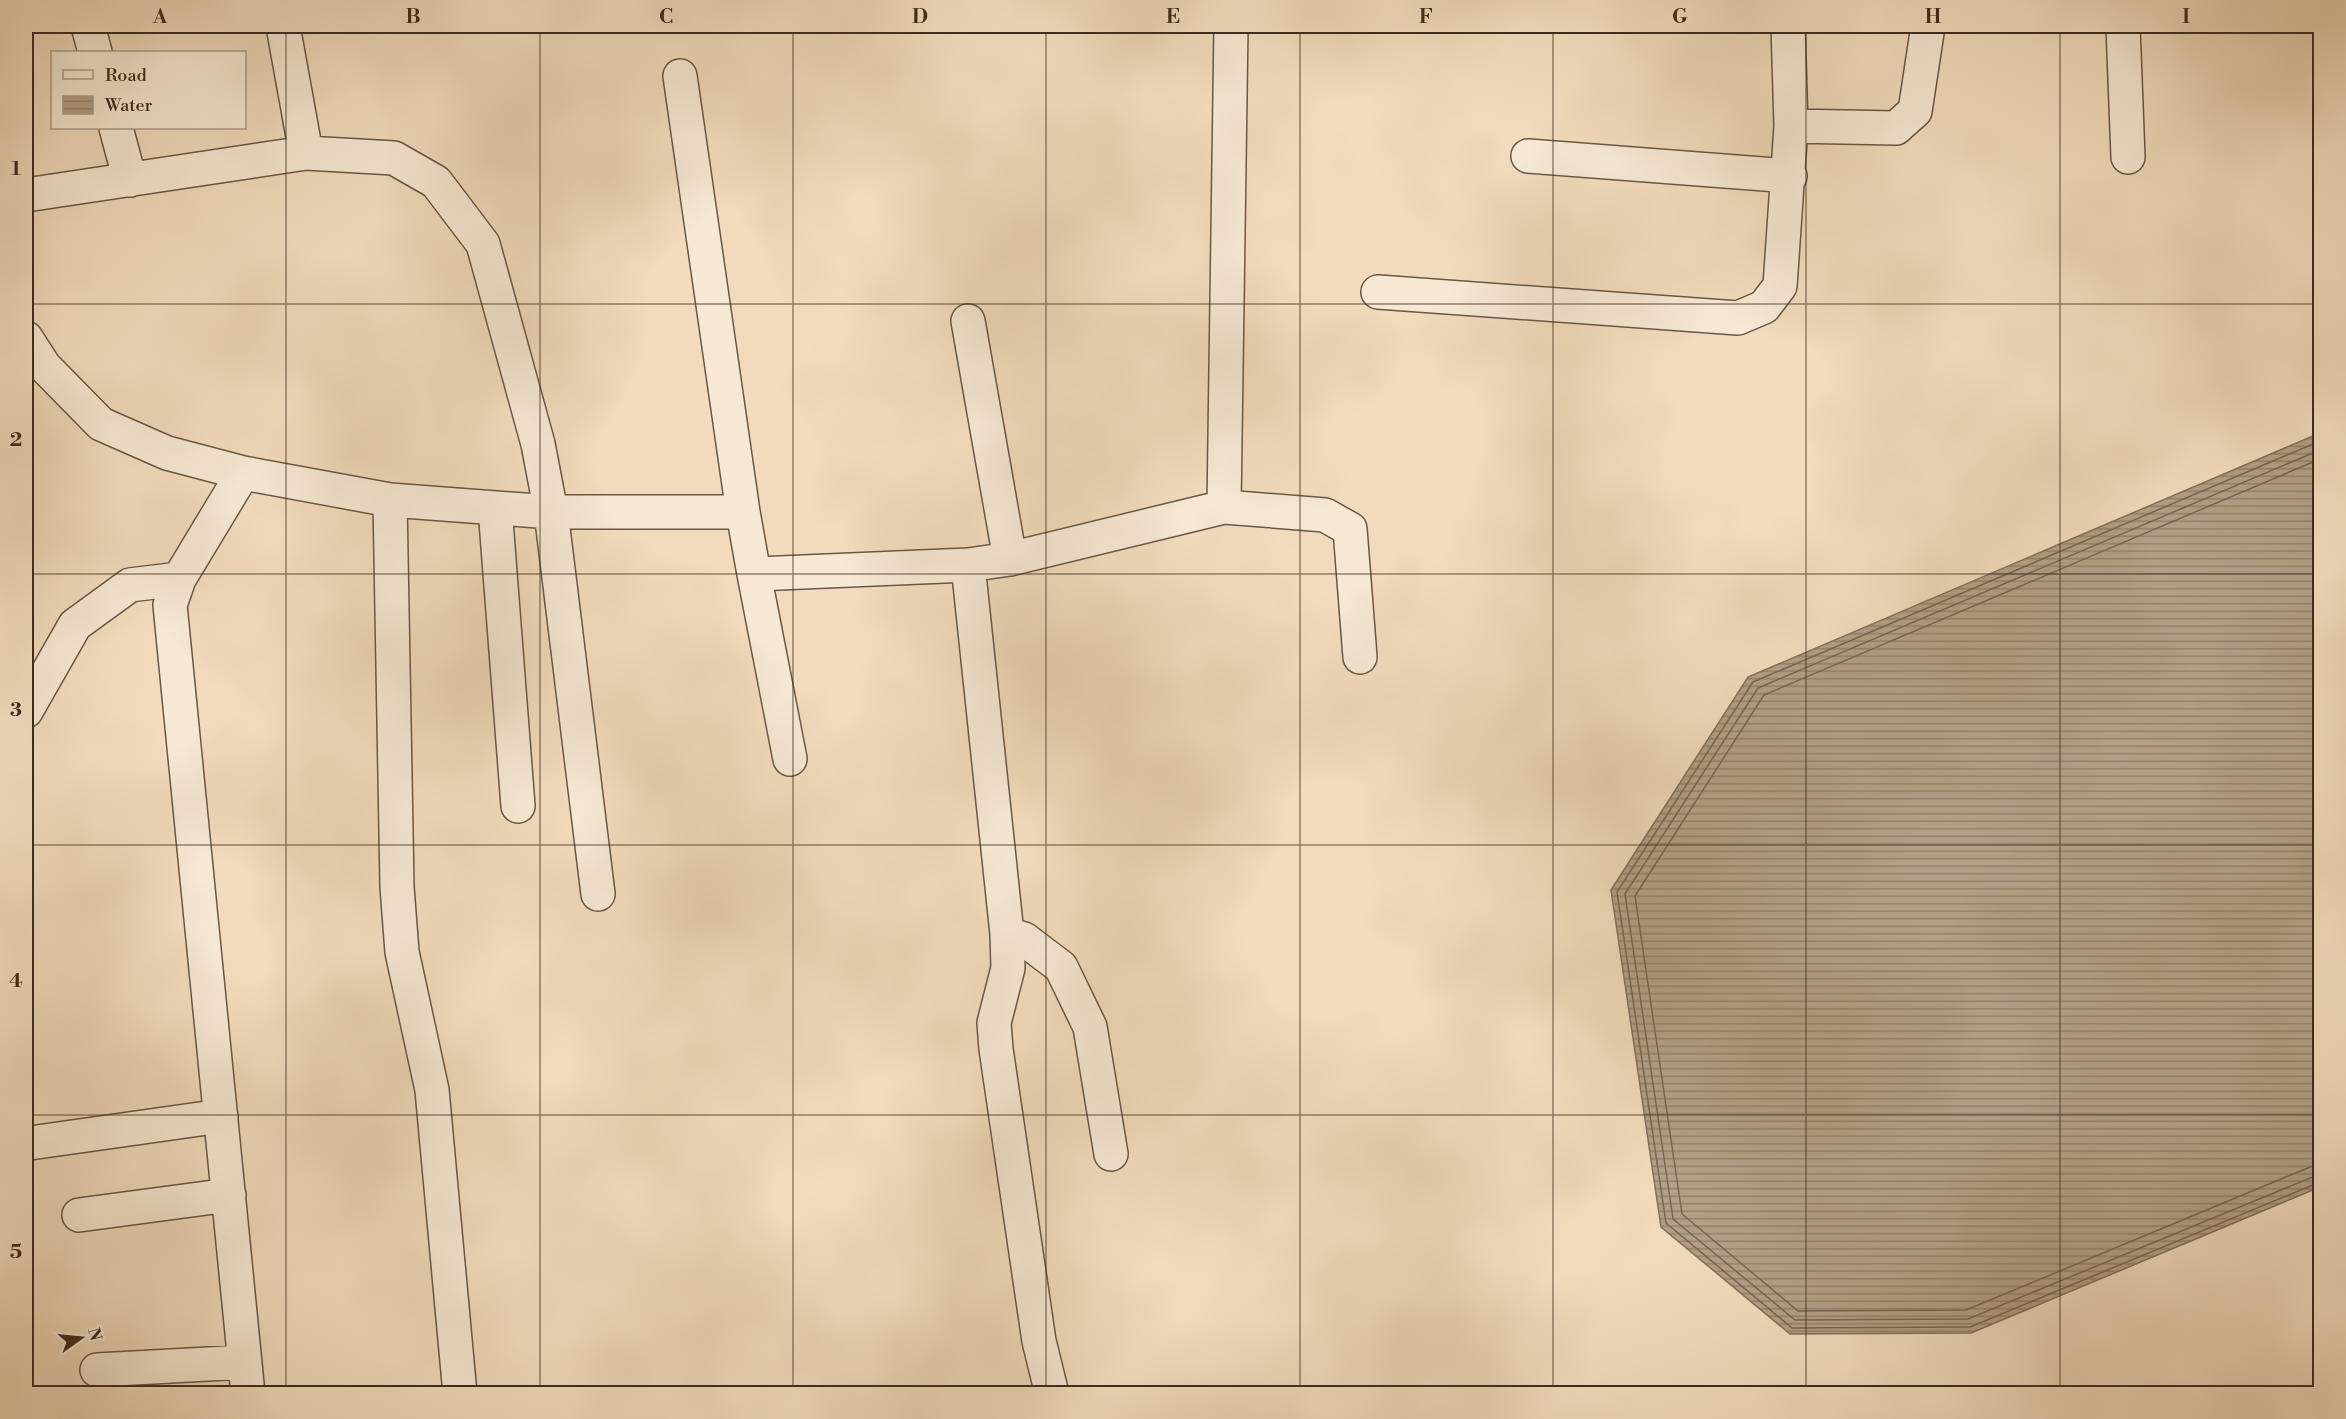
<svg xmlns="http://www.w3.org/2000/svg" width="2346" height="1419" font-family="'Libre Bodoni',serif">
<defs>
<pattern id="water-rules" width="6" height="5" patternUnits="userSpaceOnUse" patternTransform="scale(1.5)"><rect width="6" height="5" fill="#b39f86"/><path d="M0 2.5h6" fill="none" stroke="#93826d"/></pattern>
</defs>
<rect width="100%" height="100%" fill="#f1dbbc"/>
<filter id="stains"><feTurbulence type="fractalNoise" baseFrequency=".00333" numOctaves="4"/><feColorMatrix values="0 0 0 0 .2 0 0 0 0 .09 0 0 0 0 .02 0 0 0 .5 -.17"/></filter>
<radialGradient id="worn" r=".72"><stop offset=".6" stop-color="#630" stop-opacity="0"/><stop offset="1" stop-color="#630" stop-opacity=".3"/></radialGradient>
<path fill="url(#water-rules)" stroke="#83715c" stroke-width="1.5" d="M 2320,433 L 2320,1187 L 1971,1333 L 1790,1334 L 1661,1227 L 1611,890 L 1748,677 Z"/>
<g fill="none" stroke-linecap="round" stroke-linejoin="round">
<path stroke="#786552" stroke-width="1.5" d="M 2320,441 L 1753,682 L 1617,892 L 1666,1223 L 1792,1328 L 1970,1327 L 2320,1182
M 2320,450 L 1758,688 L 1625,894 L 1673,1219 L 1795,1320 L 1968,1319 L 2320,1174
M 2320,459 L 1764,695 L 1635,896 L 1682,1214 L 1798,1311 L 1966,1310 L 2310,1167 L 2320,1165"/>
<defs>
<path id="minor" d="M 88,26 L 95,52
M 283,26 L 306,153
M 2123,26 L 2128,157
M 680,76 L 743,512
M 1791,126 L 1896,128 L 1915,111 L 1928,26
M 116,128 L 130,180
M 1528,156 L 1790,176
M 26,195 L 306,153 L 394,158 L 436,182 L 483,244 L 538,444 L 551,512 L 598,894
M 1378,292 L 1738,318 L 1764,307 L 1780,286 L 1791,126 L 1788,26
M 968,321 L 1010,559
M 26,338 L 44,366 L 101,424 L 167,453 L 243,473 L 390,500 L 551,512 L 743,512 L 754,574 L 968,565 L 1010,559 L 1224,507 L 1231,26
M 243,473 L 179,579 L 170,605 L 248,1394
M 390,500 L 397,887 L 402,952 L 432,1090 L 460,1394
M 1224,507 L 1325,515 L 1350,529 L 1360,657
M 495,508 L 518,806
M 968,565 L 1007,934 L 1008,968 L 994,1023 L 996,1049 L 1039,1341 L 1052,1394
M 754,574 L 790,759
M 26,711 L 75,625 L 130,585 L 179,579
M 1007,934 L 1024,939 L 1061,967 L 1090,1027 L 1111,1154
M 30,1143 L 221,1116
M 79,1215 L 229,1195
M 97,1370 L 245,1362"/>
</defs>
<use href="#minor" stroke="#695746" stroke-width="36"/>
<use href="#minor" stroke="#f6e8d3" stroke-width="33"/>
</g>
<path fill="none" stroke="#3c2b1e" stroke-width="1.5" stroke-opacity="0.55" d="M 286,26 L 286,1394M 540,26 L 540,1394M 793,26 L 793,1394M 1046,26 L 1046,1394M 1300,26 L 1300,1394M 1553,26 L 1553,1394M 1806,26 L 1806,1394M 2060,26 L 2060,1394M 26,304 L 2320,304M 26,574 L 2320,574M 26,845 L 2320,845M 26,1115 L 2320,1115"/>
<rect width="2346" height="1419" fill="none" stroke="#f1dbbc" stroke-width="66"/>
<rect x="51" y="51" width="195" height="78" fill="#f6e8d3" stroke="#ac9c8b" stroke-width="1.5"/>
<rect x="63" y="70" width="30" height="9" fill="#f6e8d3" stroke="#ac9c8b" stroke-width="1.5"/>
<text x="105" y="81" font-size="18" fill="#3c2b1e">Road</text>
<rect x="63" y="96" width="30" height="18" fill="url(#water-rules)" stroke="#ac9c8b" stroke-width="1.5"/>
<text x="105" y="111" font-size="18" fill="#3c2b1e">Water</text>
<g transform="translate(81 1338) rotate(75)" stroke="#f6e8d3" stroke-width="4.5" paint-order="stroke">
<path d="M0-4.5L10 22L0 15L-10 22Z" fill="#3c2b1e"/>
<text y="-9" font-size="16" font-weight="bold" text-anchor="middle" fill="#3c2b1e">N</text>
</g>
<rect x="33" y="33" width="2280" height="1353" fill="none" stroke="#3c2b1e" stroke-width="2"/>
<g font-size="20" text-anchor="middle" font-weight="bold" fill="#3c2b1e">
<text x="160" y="23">A</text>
<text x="413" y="23">B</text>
<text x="666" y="23">C</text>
<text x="920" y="23">D</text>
<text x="1173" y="23">E</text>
<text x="1426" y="23">F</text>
<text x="1680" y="23">G</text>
<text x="1933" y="23">H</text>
<text x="2186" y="23">I</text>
<text x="16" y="175">1</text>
<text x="16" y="446">2</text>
<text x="16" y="716">3</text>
<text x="16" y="987">4</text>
<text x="16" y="1258">5</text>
</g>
<rect width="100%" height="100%" filter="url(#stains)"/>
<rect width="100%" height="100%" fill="url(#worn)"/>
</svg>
